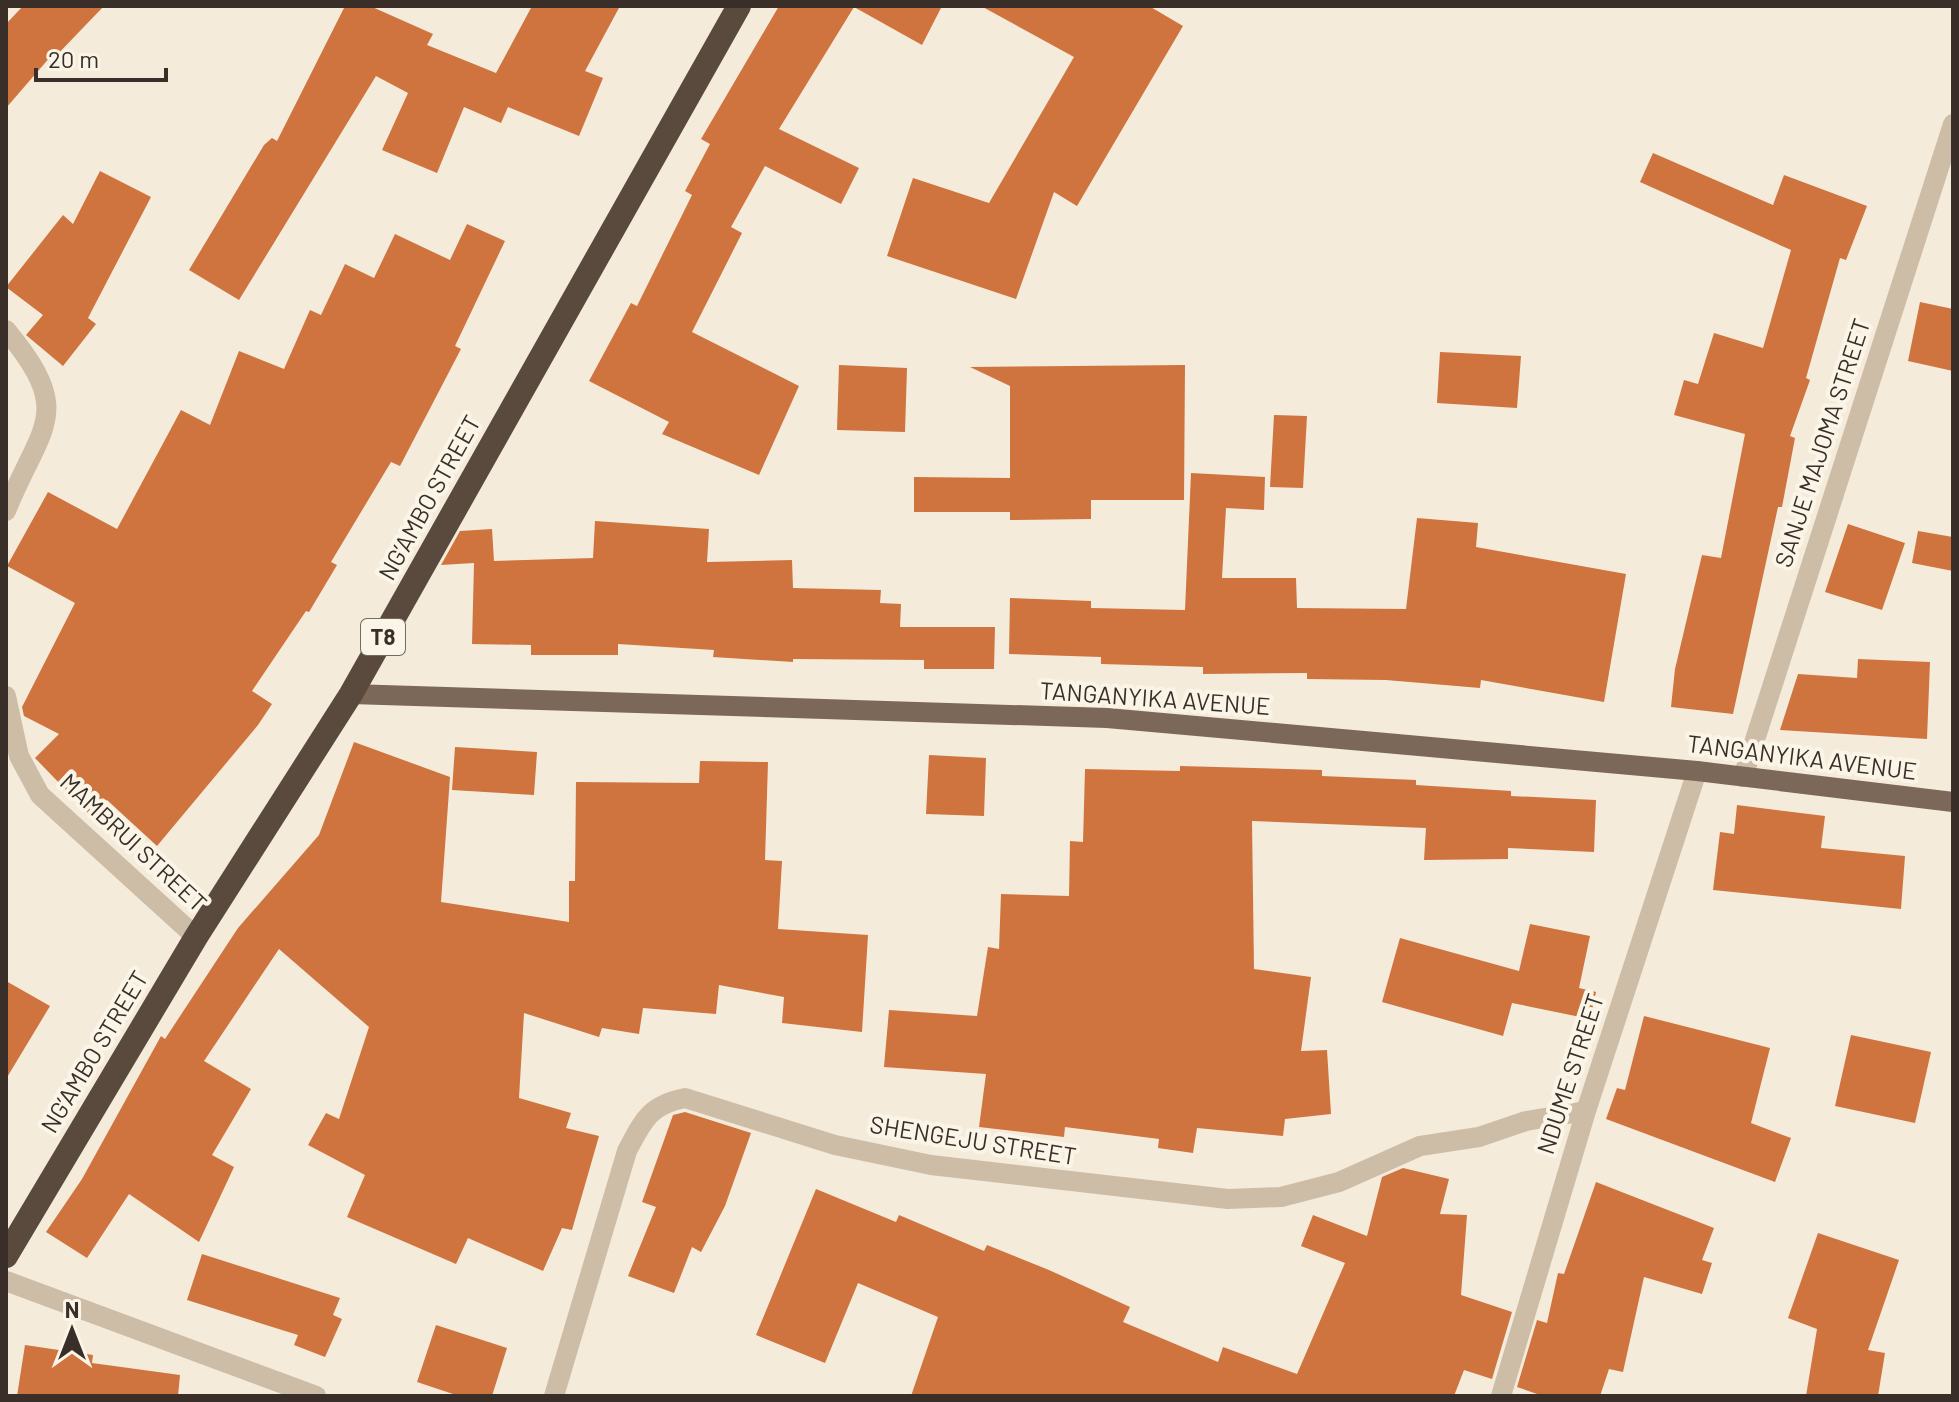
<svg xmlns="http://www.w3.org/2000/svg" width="1959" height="1402" font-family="Barlow,sans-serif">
<rect width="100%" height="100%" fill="#f4ebdb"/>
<path fill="#cf743f" d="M 23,6 L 104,6 L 53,59 L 51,56 L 6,108 L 6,24 Z
M 345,6 L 370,6 L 433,34 L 427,45 L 496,73 L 532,6 L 620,6 L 585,71 L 603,78 L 579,136 L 508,107 L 501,123 L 464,107 L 437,173 L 382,150 L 408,93 L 376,76 L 239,300 L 189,270 L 264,145 L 272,138 L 277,141 Z
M 779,6 L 942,6 L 922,45 L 854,7 L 779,129 L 859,168 L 841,204 L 765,166 L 731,227 L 742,233 L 692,332 L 799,386 L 759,475 L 662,434 L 669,422 L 589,381 L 631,303 L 637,306 L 692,195 L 685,191 L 710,144 L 701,139 Z
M 981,6 L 1149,6 L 1183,26 L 1077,206 L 1054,192 L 1016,299 L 887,256 L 913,178 L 989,203 L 1074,57 Z
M 1653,153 L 1773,205 L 1784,175 L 1867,206 L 1846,260 L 1840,258 L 1806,378 L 1810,380 L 1790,436 L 1795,438 L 1782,507 L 1778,507 L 1733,714 L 1671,707 L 1675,669 L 1702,555 L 1721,558 L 1745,434 L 1674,415 L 1684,380 L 1698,384 L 1714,333 L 1763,348 L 1791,250 L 1640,182 Z
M 100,171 L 151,197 L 88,318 L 96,324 L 63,366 L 26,335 L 43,315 L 6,287 L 63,215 L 73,224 Z
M 467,224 L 505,241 L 455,346 L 461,349 L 400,466 L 391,462 L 331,562 L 337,565 L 309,612 L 306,611 L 252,691 L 272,704 L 258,725 L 157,846 L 107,800 L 91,816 L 35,758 L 59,734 L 24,716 L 22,707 L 75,603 L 7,566 L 48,492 L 117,529 L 181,410 L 210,425 L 239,351 L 284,369 L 310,310 L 321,315 L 345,264 L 374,278 L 395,234 L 450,260 Z
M 1920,302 L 1953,309 L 1953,371 L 1908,361 Z
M 1440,352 L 1521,356 L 1517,408 L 1437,403 Z
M 839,365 L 907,368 L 905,432 L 837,430 Z
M 1185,365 L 1184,500 L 1091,500 L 1091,519 L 1010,520 L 1010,512 L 914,512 L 914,477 L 1010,478 L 1010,386 L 970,367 Z
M 1274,415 L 1307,416 L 1303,488 L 1270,487 Z
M 1191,473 L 1265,477 L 1264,510 L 1226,508 L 1222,578 L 1296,578 L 1297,608 L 1406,609 L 1417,518 L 1478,523 L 1476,547 L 1626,574 L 1604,702 L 1481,680 L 1480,688 L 1386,680 L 1307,679 L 1307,673 L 1203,674 L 1203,667 L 1101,664 L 1101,657 L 1009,654 L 1010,598 L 1091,601 L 1091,608 L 1185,610 Z
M 595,521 L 709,529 L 707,562 L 792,560 L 793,588 L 881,590 L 880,603 L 901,604 L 900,627 L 995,627 L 994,669 L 924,669 L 924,660 L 793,659 L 793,662 L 713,657 L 714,650 L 618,644 L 618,655 L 531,655 L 531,645 L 472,644 L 474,563 L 441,565 L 460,531 L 492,529 L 494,561 L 593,558 Z
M 1848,524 L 1905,543 L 1882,610 L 1825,592 Z
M 1918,531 L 1953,537 L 1953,571 L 1912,563 Z
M 1858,659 L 1930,662 L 1927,739 L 1780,730 L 1798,674 L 1857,678 Z
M 354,742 L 450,777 L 441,902 L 569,922 L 569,881 L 575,881 L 576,782 L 699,783 L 700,761 L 768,762 L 765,860 L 782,861 L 778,929 L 868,935 L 862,1032 L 782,1023 L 784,997 L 719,985 L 716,1014 L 643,1008 L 639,1034 L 602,1028 L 599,1037 L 524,1013 L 519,1098 L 571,1113 L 566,1128 L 599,1136 L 572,1230 L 562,1228 L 543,1271 L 468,1238 L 456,1264 L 347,1217 L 365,1175 L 308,1145 L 326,1113 L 339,1119 L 369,1027 L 279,949 L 204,1061 L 251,1089 L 212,1155 L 234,1167 L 199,1242 L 129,1194 L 87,1258 L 46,1232 L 82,1179 L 161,1036 L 165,1039 L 238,928 L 319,835 Z
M 455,747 L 537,752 L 534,795 L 452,790 Z
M 929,755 L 986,758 L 984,816 L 926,814 Z
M 1180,766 L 1322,770 L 1322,776 L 1416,780 L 1416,785 L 1511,791 L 1511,796 L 1596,800 L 1594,852 L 1508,848 L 1508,859 L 1424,860 L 1426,828 L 1252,821 L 1254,969 L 1311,977 L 1301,1051 L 1327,1050 L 1331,1114 L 1285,1119 L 1283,1136 L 1197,1128 L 1193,1153 L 1158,1148 L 1159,1139 L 1065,1127 L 1064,1137 L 979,1127 L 986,1074 L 884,1067 L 889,1010 L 977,1016 L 988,947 L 999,949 L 1001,894 L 1069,896 L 1070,841 L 1083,842 L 1085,769 L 1180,771 Z
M 1737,805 L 1825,816 L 1821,848 L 1905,856 L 1901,909 L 1713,890 L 1720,832 L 1734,834 Z
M 1530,924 L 1590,936 L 1579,988 L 1596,992 L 1590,1019 L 1512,1003 L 1503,1036 L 1382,1002 L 1400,938 L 1519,971 Z
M 6,981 L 50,1006 L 6,1079 Z
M 1644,1016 L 1770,1048 L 1751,1123 L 1791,1138 L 1775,1182 L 1606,1119 L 1617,1088 L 1625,1090 Z
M 1851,1035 L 1931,1052 L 1915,1123 L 1835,1106 Z
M 685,1112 L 751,1133 L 725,1206 L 701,1252 L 692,1247 L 674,1293 L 628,1276 L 656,1207 L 642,1202 L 673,1115 Z
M 1403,1168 L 1449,1179 L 1440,1214 L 1467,1215 L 1461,1295 L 1512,1312 L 1492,1379 L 1464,1370 L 1454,1396 L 911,1396 L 938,1317 L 858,1283 L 825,1363 L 756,1335 L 816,1189 L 896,1222 L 899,1215 L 984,1251 L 987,1245 L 1049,1270 L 1130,1307 L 1123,1322 L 1218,1362 L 1223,1347 L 1297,1374 L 1345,1263 L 1301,1246 L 1313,1215 L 1367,1236 L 1382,1177 Z
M 1596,1182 L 1714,1228 L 1702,1260 L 1712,1263 L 1702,1294 L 1644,1277 L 1623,1372 L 1609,1369 L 1600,1396 L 1543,1396 L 1517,1387 L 1537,1320 L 1547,1323 L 1558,1273 L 1564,1274 Z
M 1818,1233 L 1899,1260 L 1868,1350 L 1885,1353 L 1878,1396 L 1806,1396 L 1817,1329 L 1788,1318 Z
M 202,1254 L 340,1298 L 333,1315 L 342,1319 L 325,1357 L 294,1345 L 298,1335 L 187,1300 Z
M 436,1325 L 507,1348 L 492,1396 L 459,1396 L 417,1382 Z
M 25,1345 L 93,1355 L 92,1363 L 180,1375 L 178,1396 L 17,1396 Z"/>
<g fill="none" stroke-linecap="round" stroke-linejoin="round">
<path stroke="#cdbda6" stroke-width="20" d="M 6,330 C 76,414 41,424 6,511
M 6,696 L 19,756 L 40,795 L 196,937
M 1743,777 L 1953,124
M 6,1281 L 316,1396
M 554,1396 L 627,1151 C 643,1121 649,1105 685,1098 L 835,1145 L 931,1165 L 1228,1199 L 1281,1197 L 1339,1182 L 1420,1146 L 1479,1137 L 1526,1121 L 1586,1111
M 1501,1396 L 1586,1111 L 1697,771"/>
<path stroke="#7c6858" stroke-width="20" d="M 351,694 L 1107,718 L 1697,771 L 1953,802"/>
<path stroke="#5a4a3e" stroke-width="24" d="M 6,1256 L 196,937 L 351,694 L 739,6"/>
</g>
<g text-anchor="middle" stroke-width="8" stroke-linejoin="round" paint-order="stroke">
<rect fill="#fbf5e8" stroke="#736a62" stroke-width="2" x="361" y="619" width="44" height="36" rx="6"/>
<g font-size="22" font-weight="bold" fill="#392f28">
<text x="383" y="645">T8</text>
</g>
<g font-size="24" fill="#392f28" stroke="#fbf5e8">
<text transform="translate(1823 443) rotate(-72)" y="8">SANJE MAJOMA STREET</text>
<text transform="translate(430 498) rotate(-61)" y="8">NG’AMBO STREET</text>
<text transform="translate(1155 699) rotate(4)" y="8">TANGANYIKA AVENUE</text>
<text transform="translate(1802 758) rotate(7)" y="8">TANGANYIKA AVENUE</text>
<text transform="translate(133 843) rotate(43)" y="8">MAMBRUI STREET</text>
<text transform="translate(95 1052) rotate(-59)" y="8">NG’AMBO STREET</text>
<text transform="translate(1571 1074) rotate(-72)" y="8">NDUME STREET</text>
<text transform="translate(973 1141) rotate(9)" y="8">SHENGEJU STREET</text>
</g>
</g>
<rect width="1959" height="1402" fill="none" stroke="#392f28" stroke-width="16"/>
<g transform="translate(72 1330)" stroke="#fbf5e8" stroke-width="6" paint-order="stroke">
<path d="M0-6L14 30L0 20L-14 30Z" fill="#392f28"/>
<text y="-12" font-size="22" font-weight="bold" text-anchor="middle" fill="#392f28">N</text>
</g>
<path d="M36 68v12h130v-12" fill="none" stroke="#392f28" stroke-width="4"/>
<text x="48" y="68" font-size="24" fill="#392f28" stroke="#fbf5e8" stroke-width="6" paint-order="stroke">20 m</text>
</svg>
